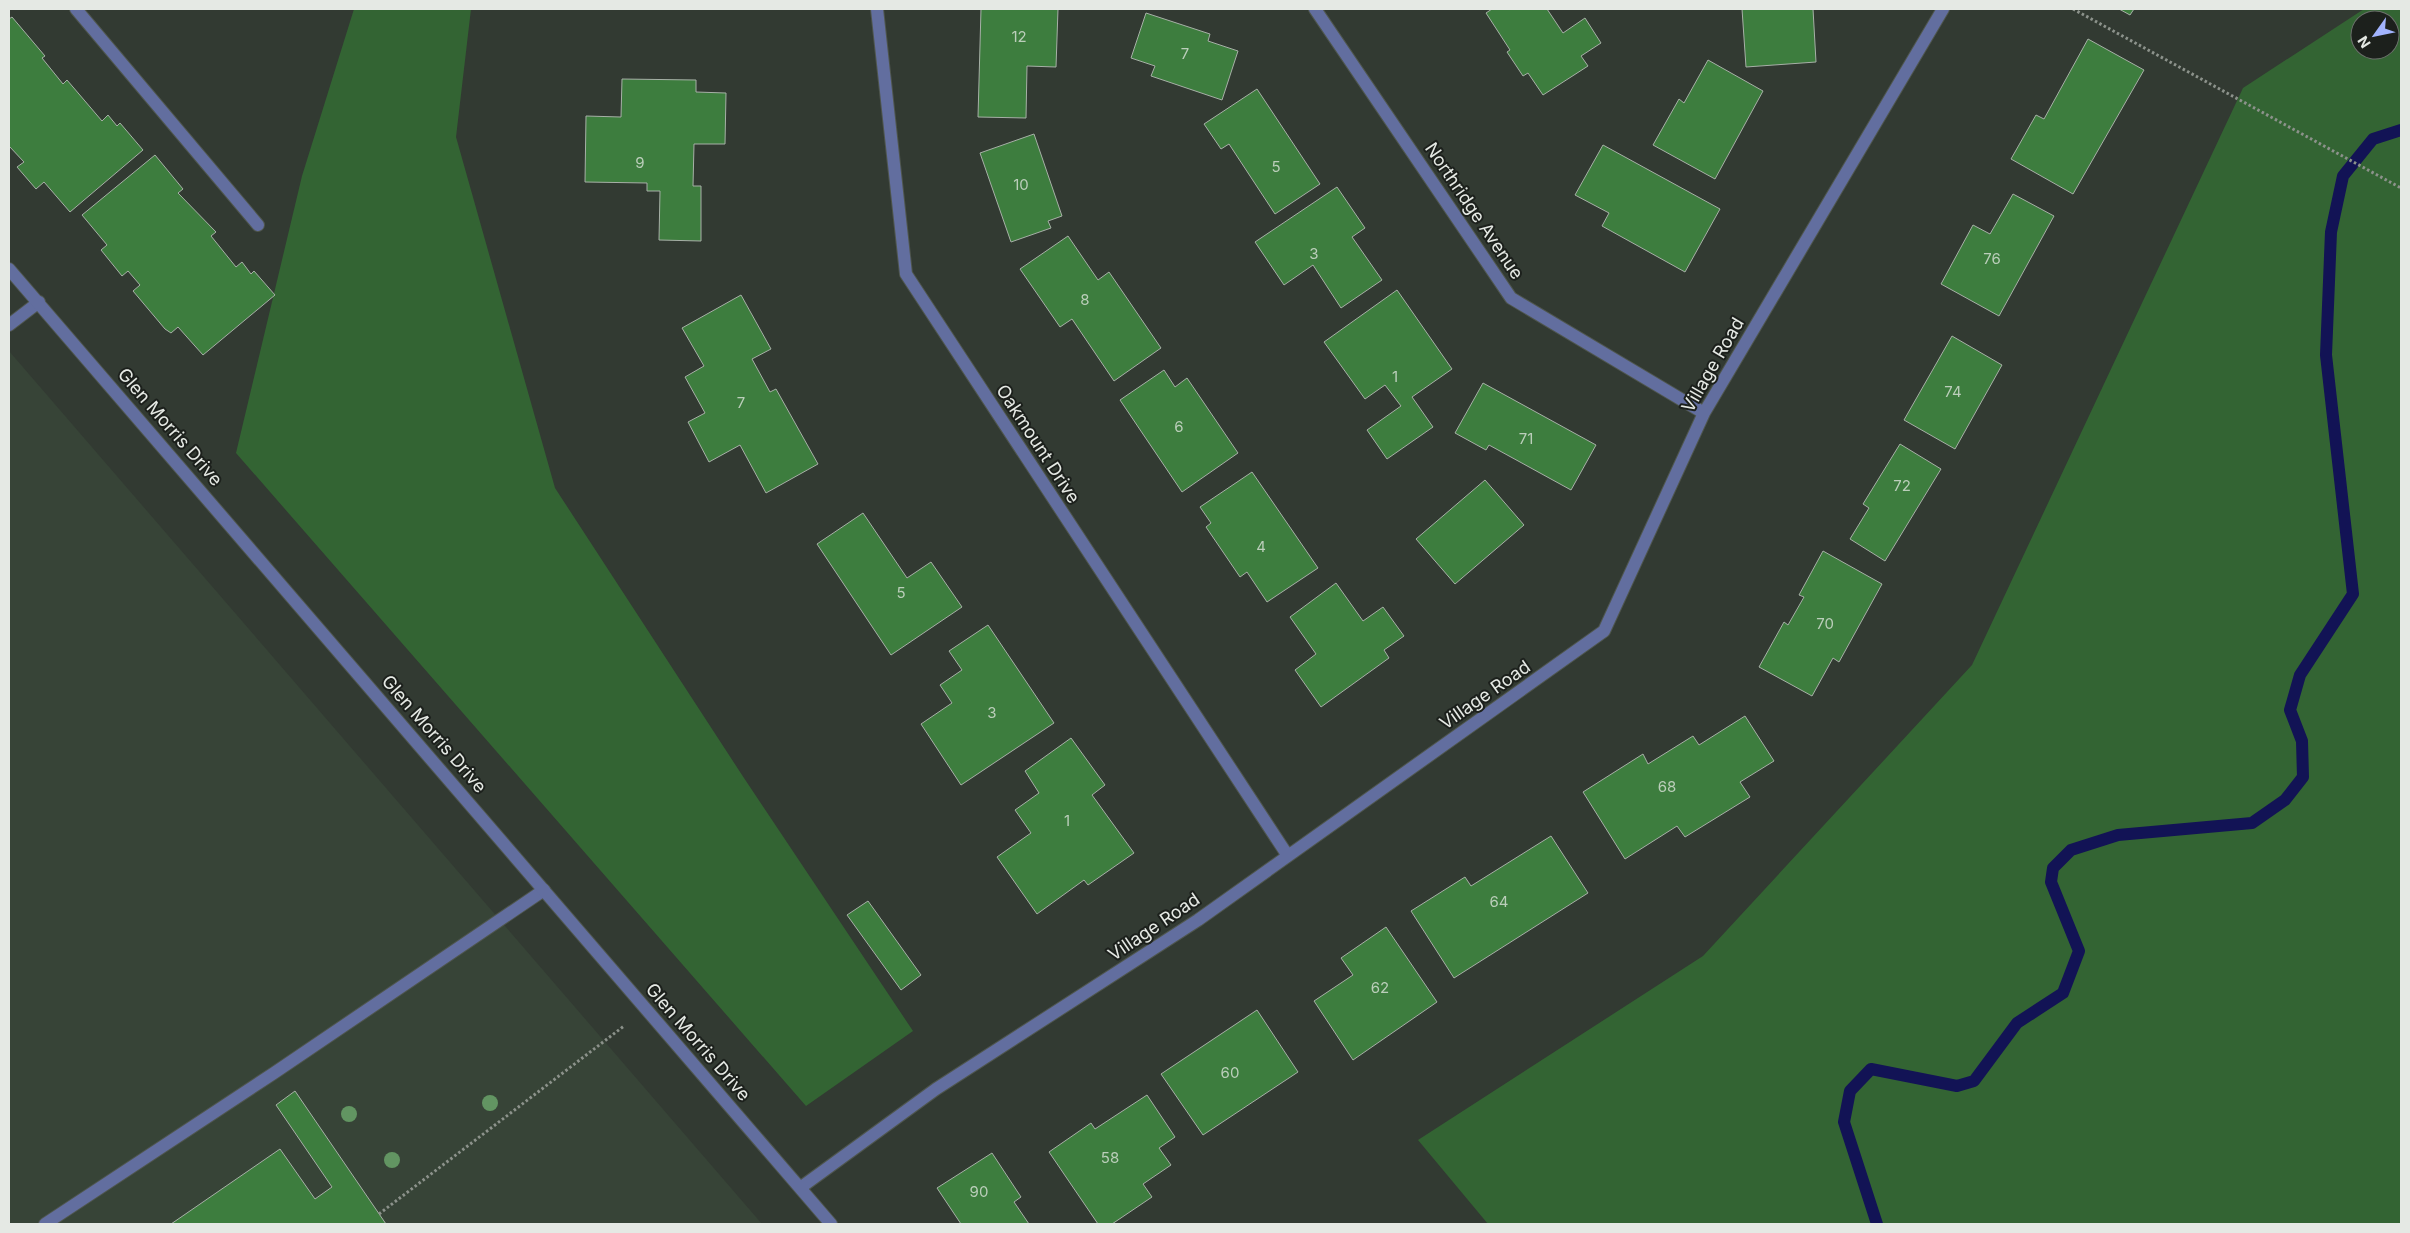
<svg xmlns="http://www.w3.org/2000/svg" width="2410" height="1233" font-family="Inter,sans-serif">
<rect width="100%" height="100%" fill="#323a32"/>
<path fill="#374437" d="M 9,351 L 762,1224 L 9,1224 Z"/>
<path fill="#336433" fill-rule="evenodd" d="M 354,9 L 471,9 L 456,137 L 555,488 L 742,775 L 913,1031 L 806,1106 L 236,453 L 302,176 Z
M 2364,9 L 2401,9 L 2401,1224 L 1488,1224 L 1418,1140 L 1703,956 L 1972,665 L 2243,88 ZM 2360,20 L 2390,20 L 2390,50 L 2360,50 Z"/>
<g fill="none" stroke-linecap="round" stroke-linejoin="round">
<path stroke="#121355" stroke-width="12" d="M 1877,1224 L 1844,1122 L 1850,1091 L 1871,1069 L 1957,1086 L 1974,1081 L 2017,1023 L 2063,993 L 2079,951 L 2051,882 L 2053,868 L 2071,850 L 2118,835 L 2252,823 L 2285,800 L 2303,777 L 2302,741 L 2290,710 L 2300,675 L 2353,594 L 2326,355 L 2331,232 L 2343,176 L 2373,139 L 2401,130"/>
</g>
<path fill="#3d7d3e" stroke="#a7b0a7" d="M 981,9 L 1058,9 L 1056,67 L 1027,66 L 1026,118 L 978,117 Z
M 1492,9 L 1547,9 L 1563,33 L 1585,18 L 1601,43 L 1581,56 L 1588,66 L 1543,95 L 1528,73 L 1523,76 L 1507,52 L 1510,50 L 1486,13 Z
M 1742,9 L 1813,9 L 1816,62 L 1746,67 Z
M 2119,9 L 2134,9 L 2130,15 Z
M 1146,13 L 1210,34 L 1208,41 L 1238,51 L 1222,100 L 1151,76 L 1155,66 L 1131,58 Z
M 12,17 L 45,56 L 42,58 L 63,84 L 67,80 L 102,121 L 108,115 L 117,126 L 120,123 L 143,150 L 70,212 L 44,182 L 36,189 L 17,167 L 24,162 L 9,146 L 9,19 Z
M 2088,39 L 2144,70 L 2073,194 L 2011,159 L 2036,115 L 2044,119 Z
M 1708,60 L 1763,91 L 1715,179 L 1653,145 L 1679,99 L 1684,103 Z
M 622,79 L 696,80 L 696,92 L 726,93 L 725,144 L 694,144 L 693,186 L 701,186 L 701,241 L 659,240 L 660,191 L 647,191 L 647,183 L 585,182 L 586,116 L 621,117 Z
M 1257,89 L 1320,184 L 1275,214 L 1229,144 L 1221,149 L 1204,124 Z
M 1034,134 L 1062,216 L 1048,221 L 1051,228 L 1011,242 L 980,153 Z
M 1603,145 L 1720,209 L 1685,272 L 1602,226 L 1609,213 L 1575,195 Z
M 155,155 L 183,189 L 178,193 L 216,232 L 211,236 L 236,267 L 242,262 L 251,274 L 254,271 L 275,295 L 203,355 L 178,327 L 171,333 L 165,329 L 133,291 L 140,285 L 128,271 L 122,276 L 101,250 L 107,245 L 82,215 Z
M 1337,187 L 1365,228 L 1352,237 L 1382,280 L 1341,308 L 1313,265 L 1284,285 L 1255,242 Z
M 2013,194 L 2054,216 L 1999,316 L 1941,284 L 1973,225 L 1990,234 Z
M 1068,236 L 1098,280 L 1109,272 L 1161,348 L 1114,381 L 1072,319 L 1060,327 L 1020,269 Z
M 1397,290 L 1452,369 L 1412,397 L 1433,427 L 1387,459 L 1367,430 L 1401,406 L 1385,385 L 1365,399 L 1324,342 Z
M 741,295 L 771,349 L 752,359 L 770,392 L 776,389 L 818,464 L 766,493 L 740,445 L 709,462 L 688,422 L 705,413 L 685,377 L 704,366 L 682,328 Z
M 1952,336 L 2002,365 L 1955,449 L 1904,420 Z
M 1164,370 L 1175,387 L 1187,378 L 1238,453 L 1182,492 L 1120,400 Z
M 1483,383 L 1596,445 L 1571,490 L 1489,445 L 1486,450 L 1455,433 Z
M 1900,444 L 1941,469 L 1885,561 L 1850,539 L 1869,508 L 1863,504 Z
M 1252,472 L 1318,568 L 1267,602 L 1247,572 L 1240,577 L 1206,527 L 1211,523 L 1200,507 Z
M 1485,480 L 1524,525 L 1455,584 L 1416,539 Z
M 863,513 L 907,578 L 931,562 L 962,607 L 891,655 L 817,544 Z
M 1823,551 L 1882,584 L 1839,662 L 1833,658 L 1812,696 L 1759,667 L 1784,622 L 1788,625 L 1804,597 L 1799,595 Z
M 1336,583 L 1363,621 L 1383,607 L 1404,636 L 1384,650 L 1389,658 L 1321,707 L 1295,670 L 1316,654 L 1290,617 Z
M 988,625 L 1054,723 L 961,785 L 921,724 L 952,703 L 940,685 L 962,670 L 949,651 Z
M 1745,716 L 1774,761 L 1740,782 L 1750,797 L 1685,837 L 1677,826 L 1625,859 L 1583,792 L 1643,754 L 1648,764 L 1693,736 L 1699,745 Z
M 1071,738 L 1105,785 L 1092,795 L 1134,853 L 1088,885 L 1084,880 L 1037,914 L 997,857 L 1031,833 L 1015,810 L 1039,793 L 1025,771 Z
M 1551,836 L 1588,893 L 1454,978 L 1411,911 L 1465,877 L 1471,886 Z
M 868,901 L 921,975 L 901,990 L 847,915 Z
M 1386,927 L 1437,1002 L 1353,1060 L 1314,1001 L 1353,975 L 1341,958 Z
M 1257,1010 L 1298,1072 L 1203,1135 L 1161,1074 Z
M 295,1091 L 386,1224 L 171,1224 L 280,1149 L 315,1199 L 332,1187 L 276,1105 Z
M 1147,1095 L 1175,1137 L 1159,1148 L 1171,1165 L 1143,1184 L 1152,1197 L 1112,1224 L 1098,1224 L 1049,1152 L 1091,1123 L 1095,1129 Z
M 992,1153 L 1021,1197 L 1014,1202 L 1029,1224 L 961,1224 L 937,1188 Z"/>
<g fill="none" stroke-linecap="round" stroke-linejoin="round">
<defs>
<path id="lane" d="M 76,9 L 258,225
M 9,325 L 39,302
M 45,1224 L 274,1073 L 544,890"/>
<path id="street" d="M 877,9 L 906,274 L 1288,856
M 1315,9 L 1511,298 L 1704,413
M 9,269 L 831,1224
M 800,1188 L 936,1089 L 1198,920 L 1604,631 L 1704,413 L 1943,9"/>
</defs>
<use href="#lane" stroke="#4f564e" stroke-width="14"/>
<use href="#street" stroke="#4f564e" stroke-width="14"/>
<path stroke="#8c928b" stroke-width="3" stroke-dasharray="2.5 2.5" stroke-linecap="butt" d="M 2073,9 L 2401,188
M 379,1214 L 624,1026"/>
<use href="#lane" stroke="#626e9f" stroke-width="12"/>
<use href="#street" stroke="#626e9f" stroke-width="12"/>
</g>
<g fill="#629562">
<circle cx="490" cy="1103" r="8"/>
<circle cx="349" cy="1114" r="8"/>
<circle cx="392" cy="1160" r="8"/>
</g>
<g text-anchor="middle" stroke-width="4" stroke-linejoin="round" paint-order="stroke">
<g font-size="15" fill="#bbceba">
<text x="1019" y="42">12</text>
<text x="1185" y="59">7</text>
<text x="640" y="168">9</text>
<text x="1276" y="172">5</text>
<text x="1021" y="190">10</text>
<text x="1314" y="259">3</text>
<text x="1992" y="264">76</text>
<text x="1085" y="305">8</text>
<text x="1395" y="382">1</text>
<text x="1953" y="397">74</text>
<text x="741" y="408">7</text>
<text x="1179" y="432">6</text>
<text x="1526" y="444">71</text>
<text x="1902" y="491">72</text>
<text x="1261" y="552">4</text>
<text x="901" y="598">5</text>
<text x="1825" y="629">70</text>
<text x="992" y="718">3</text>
<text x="1667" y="792">68</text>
<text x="1067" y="826">1</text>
<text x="1499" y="907">64</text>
<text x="1380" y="993">62</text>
<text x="1230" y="1078">60</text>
<text x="1110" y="1163">58</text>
<text x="979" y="1197">90</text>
</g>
<g font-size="18" fill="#e5e9e4" stroke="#1c201c">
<text transform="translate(1474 211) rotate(56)" y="6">Northridge Avenue</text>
<text transform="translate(1713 365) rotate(-60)" y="6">Village Road</text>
<text transform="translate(170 427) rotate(49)" y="6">Glen Morris Drive</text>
<text transform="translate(1038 444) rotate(57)" y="6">Oakmount Drive</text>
<text transform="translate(1485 695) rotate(-35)" y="6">Village Road</text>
<text transform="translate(434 734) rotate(49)" y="6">Glen Morris Drive</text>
<text transform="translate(1154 927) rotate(-34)" y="6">Village Road</text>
<text transform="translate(698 1042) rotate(49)" y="6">Glen Morris Drive</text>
</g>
</g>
<rect width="2410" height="1233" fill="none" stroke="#e5e9e4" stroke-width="20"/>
<g transform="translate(2375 35) rotate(237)"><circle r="24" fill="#1c201c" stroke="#6c706c"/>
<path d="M0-4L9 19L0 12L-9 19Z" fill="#a1b3fd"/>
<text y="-8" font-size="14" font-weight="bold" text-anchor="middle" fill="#e5e9e4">N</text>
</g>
</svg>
